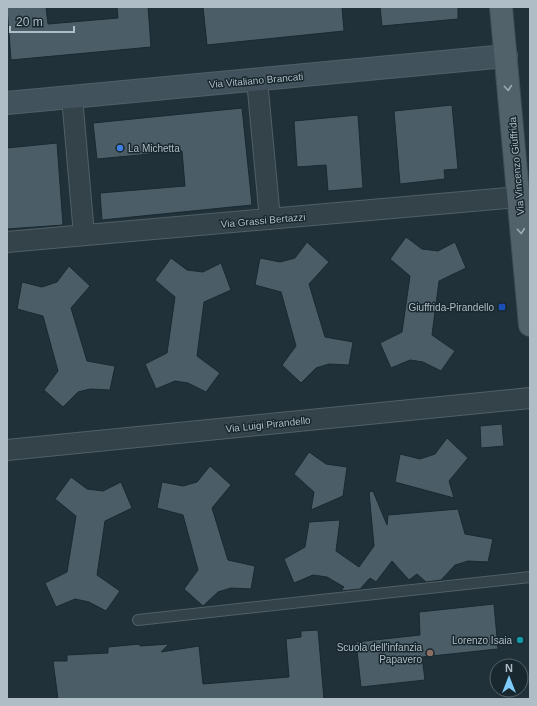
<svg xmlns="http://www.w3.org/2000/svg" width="537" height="706" font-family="Arial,sans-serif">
<rect width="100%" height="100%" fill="#203139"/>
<path fill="#4b5e68" stroke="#1b2930" d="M 7,7 L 46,7 L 48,24 L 118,18 L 117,7 L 148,7 L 151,47 L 11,60 Z
M 203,7 L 342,7 L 344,31 L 207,45 Z
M 380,7 L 458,7 L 458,19 L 382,26 Z
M 452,105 L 458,169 L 444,170 L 445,179 L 400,184 L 394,111 Z
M 242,108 L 252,205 L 102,220 L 100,193 L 185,186 L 182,151 L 97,159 L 93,123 Z
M 358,115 L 363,188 L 328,191 L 326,165 L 297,167 L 294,121 Z
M 57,143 L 63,225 L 7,229 L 7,148 Z
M 406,237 L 422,249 L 438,251 L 455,242 L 466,268 L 439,281 L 432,335 L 455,351 L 441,371 L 423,362 L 410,360 L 391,368 L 380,343 L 402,332 L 410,276 L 390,259 Z
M 307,242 L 329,262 L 309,284 L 325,337 L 353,342 L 349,365 L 329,364 L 316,368 L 301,383 L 282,365 L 296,346 L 281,292 L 255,285 L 260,258 L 280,262 L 295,258 Z
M 171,258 L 187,270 L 203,272 L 221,263 L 231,290 L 204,302 L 197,356 L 220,373 L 206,392 L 188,383 L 175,381 L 156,389 L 145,364 L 167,353 L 175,297 L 155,280 Z
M 69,266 L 90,286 L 71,308 L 87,361 L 115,366 L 110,390 L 90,389 L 78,392 L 63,407 L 44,390 L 58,371 L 43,316 L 17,309 L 22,282 L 42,287 L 57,282 Z
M 502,424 L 504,446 L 481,448 L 480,426 Z
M 447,438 L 468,458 L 449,481 L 454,498 L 395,482 L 400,454 L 420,459 L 435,454 Z
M 309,452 L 326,464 L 347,467 L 343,496 L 311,510 L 314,492 L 294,474 Z
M 210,466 L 231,485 L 212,508 L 228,560 L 255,566 L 251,589 L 231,588 L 218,592 L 203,606 L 184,589 L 198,570 L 183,515 L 157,508 L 162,482 L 183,486 L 197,482 Z
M 71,477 L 87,489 L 103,491 L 121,482 L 132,508 L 105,521 L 97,575 L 120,591 L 106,611 L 89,602 L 75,599 L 56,607 L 45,583 L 67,572 L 76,516 L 55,499 Z
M 373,491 L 387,525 L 388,515 L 458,509 L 465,534 L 493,539 L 488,562 L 468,561 L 462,563 L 455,565 L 441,580 L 426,582 L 417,574 L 409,580 L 392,561 L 376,582 L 370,578 L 360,589 L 341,591 L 344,587 L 327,577 L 313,575 L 294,583 L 284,559 L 305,547 L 309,522 L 340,520 L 336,551 L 359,567 L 374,546 L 369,492 Z
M 494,604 L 498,649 L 422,657 L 425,680 L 361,687 L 356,642 L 420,635 L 419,612 Z
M 318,630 L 324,699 L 58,699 L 53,661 L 67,661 L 67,655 L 108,653 L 108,647 L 140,644 L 140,646 L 169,644 L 161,652 L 199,646 L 203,684 L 289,677 L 286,639 L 301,637 L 301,631 Z"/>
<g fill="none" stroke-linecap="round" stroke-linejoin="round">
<defs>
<path id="lane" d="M 138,620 L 530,577"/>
<path id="street" d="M 257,80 L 270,219
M 72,97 L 84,235
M 7,242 L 518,197
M 7,450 L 530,398"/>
<path id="secondary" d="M 7,103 L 506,56"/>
<path id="primary" d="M 501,7 L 530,325"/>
</defs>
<use href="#lane" stroke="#516067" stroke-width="12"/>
<use href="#street" stroke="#516067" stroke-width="22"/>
<use href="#secondary" stroke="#516067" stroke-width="24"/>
<use href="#primary" stroke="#404e56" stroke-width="24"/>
<use href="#lane" stroke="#344249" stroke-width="10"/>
<use href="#street" stroke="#344249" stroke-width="20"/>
<use href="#secondary" stroke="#42525d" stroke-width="22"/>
<use href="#primary" stroke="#52626a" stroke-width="22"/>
</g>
<defs><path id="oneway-chevron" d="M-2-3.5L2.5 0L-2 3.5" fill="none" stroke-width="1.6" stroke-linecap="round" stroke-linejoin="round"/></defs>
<g stroke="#9cabb4">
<use href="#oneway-chevron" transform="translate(508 88) rotate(85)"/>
<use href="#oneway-chevron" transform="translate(521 231) rotate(85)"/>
</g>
<circle fill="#3f7fe0" stroke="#19272e" stroke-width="1.5" cx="120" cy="148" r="4"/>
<rect fill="#1a4fb4" stroke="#19272e" stroke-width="1.5" x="498" y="303" width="8" height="8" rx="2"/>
<circle fill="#0f9aa8" stroke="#19272e" stroke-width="1.5" cx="520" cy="640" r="4"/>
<circle fill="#8d6e63" stroke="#19272e" stroke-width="1.5" cx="430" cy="653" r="4"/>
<g text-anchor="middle" stroke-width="3" stroke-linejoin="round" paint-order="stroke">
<g font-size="10" fill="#aebdc6" stroke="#19272e">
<text transform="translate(256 80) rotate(-5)" y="4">Via Vitaliano Brancati</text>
<text transform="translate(516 166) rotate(-95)" y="4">Via Vincenzo Giuffrida</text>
<text transform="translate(263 220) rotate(-5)" y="4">Via Grassi Bertazzi</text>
<text transform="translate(268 424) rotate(-6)" y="4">Via Luigi Pirandello</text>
</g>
<g font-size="10" fill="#aebdc6" stroke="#19272e" text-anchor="end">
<text x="128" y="152" text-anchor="start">La Michetta</text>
<text x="494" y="311">Giuffrida-Pirandello</text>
<text x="512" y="644">Lorenzo Isaia</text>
<text x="422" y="651">Scuola dell'infanzia<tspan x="422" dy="12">Papavero</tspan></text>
</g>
</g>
<rect width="537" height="706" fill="none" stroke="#aebdc6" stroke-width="16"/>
<g transform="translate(509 678)"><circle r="19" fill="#19272e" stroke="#55636b"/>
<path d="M0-3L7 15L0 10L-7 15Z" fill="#7fccfa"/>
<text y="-6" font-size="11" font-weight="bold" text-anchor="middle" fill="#aebdc6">N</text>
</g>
<path d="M10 26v6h64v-6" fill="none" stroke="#aebdc6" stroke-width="2"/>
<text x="16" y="26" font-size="12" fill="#aebdc6" stroke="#19272e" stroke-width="3" paint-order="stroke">20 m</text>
</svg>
